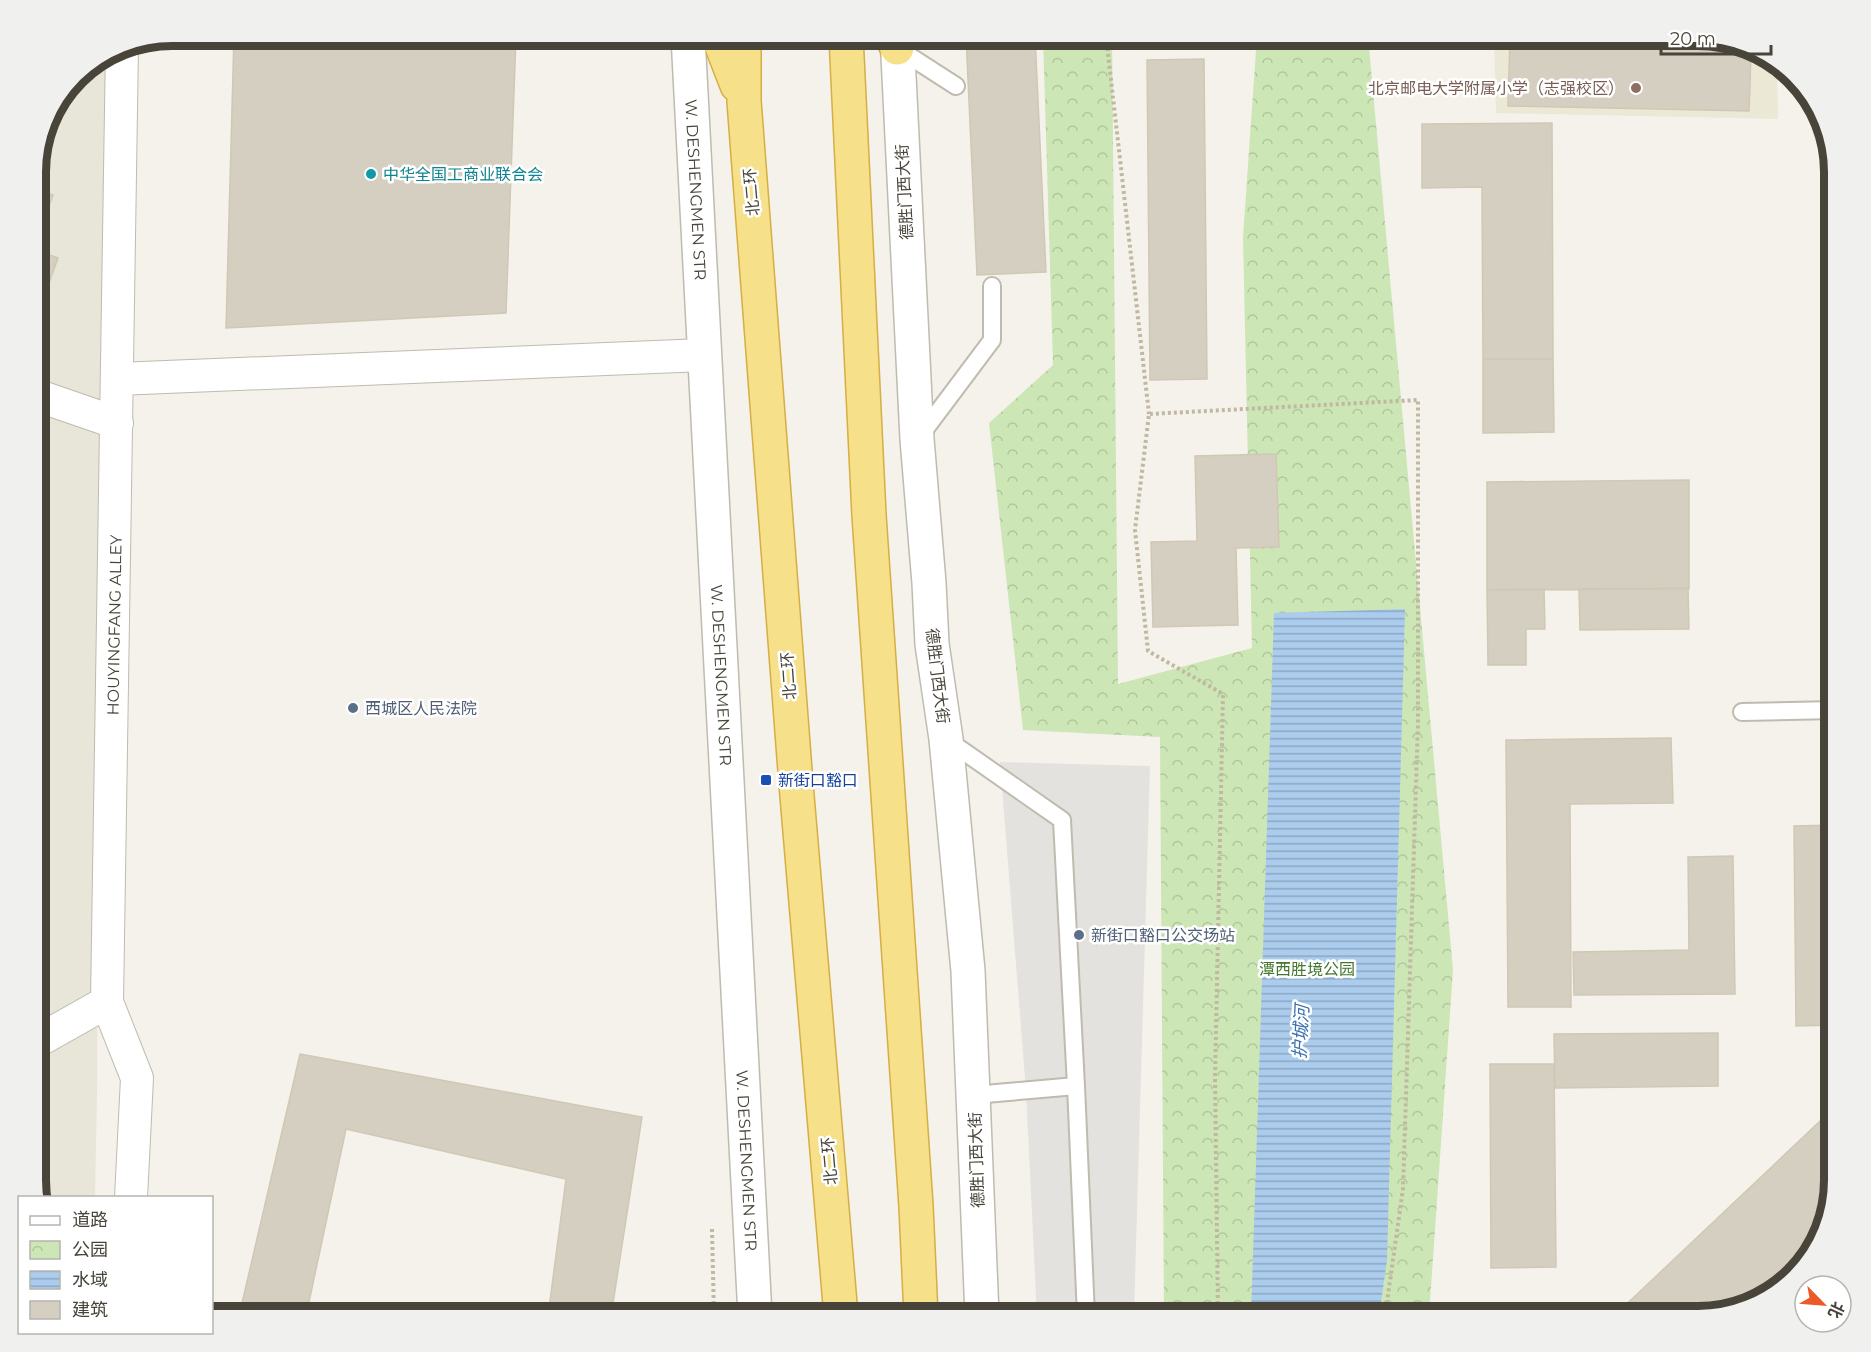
<svg xmlns="http://www.w3.org/2000/svg" width="1871" height="1352" font-family="Montserrat,'Noto Sans SC',sans-serif">
<defs>
<pattern id="park-crowns" width="20" height="18" patternUnits="userSpaceOnUse" patternTransform="scale(1.5)"><rect width="20" height="18" fill="#cce6b6"/><path d="M2 6a3 3 0 1 1 6 0M12 15a3 3 0 1 1 6 0" fill="none" stroke="#b1c69d"/></pattern>
<pattern id="water-rules" width="6" height="5" patternUnits="userSpaceOnUse" patternTransform="scale(1.5)"><rect width="6" height="5" fill="#abcced"/><path d="M0 2.5h6" fill="none" stroke="#8da7c1"/></pattern>
</defs>
<rect width="100%" height="100%" fill="#f4f2eb"/>
<path fill="#e8e5d9" d="M 120,46 L 100,445 L 97,1093 L 95,1197 L 39,1197 L 36,1188 L 36,163 L 50,112 L 82,70 Z"/>
<path fill="#ece8d6" d="M 1494,36 L 1699,36 L 1777,63 L 1778,119 L 1496,113 Z"/>
<path fill="url(#park-crowns)" d="M 1043,36 L 1112,36 L 1118,684 L 1252,648 L 1243,237 L 1257,36 L 1368,36 L 1453,970 L 1429,1316 L 1164,1316 L 1160,737 L 1023,730 L 989,423 L 1053,365 Z"/>
<path fill="#e3e2df" d="M 1000,762 L 1150,766 L 1134,1316 L 1037,1316 L 1026,1091 Z"/>
<path fill="url(#water-rules)" d="M 1405,609 L 1387,1260 L 1379,1316 L 1251,1316 L 1274,613 Z"/>
<path fill="#d5cfc1" stroke="#d0c8b4" stroke-width="1.5" d="M 234,36 L 516,36 L 506,313 L 226,328 Z
M 966,36 L 1035,36 L 1046,272 L 977,275 Z
M 1510,36 L 1699,36 L 1751,54 L 1749,111 L 1508,106 Z
M 1204,59 L 1207,379 L 1150,380 L 1147,60 Z
M 1552,123 L 1553,359 L 1483,359 L 1482,187 L 1422,188 L 1422,124 Z
M 36,190 L 53,195 L 36,242 Z
M 36,250 L 58,258 L 36,319 Z
M 1483,359 L 1553,359 L 1554,432 L 1483,433 Z
M 1276,454 L 1279,547 L 1236,548 L 1238,625 L 1153,627 L 1151,542 L 1197,541 L 1195,456 Z
M 1689,480 L 1689,589 L 1487,590 L 1487,482 Z
M 36,573 L 46,576 L 36,607 Z
M 1688,588 L 1689,629 L 1580,630 L 1579,589 Z
M 1544,589 L 1545,629 L 1526,629 L 1526,665 L 1488,665 L 1487,590 Z
M 1671,738 L 1673,803 L 1570,804 L 1571,1007 L 1508,1007 L 1506,740 Z
M 1835,825 L 1835,1025 L 1796,1026 L 1794,826 Z
M 1733,856 L 1735,994 L 1574,995 L 1573,952 L 1689,950 L 1688,857 Z
M 1718,1033 L 1718,1086 L 1555,1088 L 1554,1034 Z
M 300,1054 L 642,1117 L 611,1316 L 548,1316 L 566,1179 L 346,1129 L 306,1316 L 239,1316 Z
M 1490,1064 L 1554,1064 L 1556,1267 L 1491,1268 Z
M 1835,1107 L 1835,1180 L 1807,1262 L 1759,1302 L 1699,1316 L 1614,1316 Z"/>
<g fill="none" stroke-linecap="round" stroke-linejoin="round">
<defs>
<path id="service" d="M 897,48 L 956,86
M 920,436 L 992,340 L 992,286
M 1742,712 L 1835,710
M 946,739 L 1062,820 L 1076,1086 L 1086,1316
M 974,1095 L 1076,1086"/>
<path id="minor" d="M 122,46 L 107,1002 L 137,1078 L 131,1198
M 118,379 L 704,355
M 36,395 L 117,423
M 36,1042 L 107,1002"/>
<g id="tertiary">
<path id="s1" d="M 688,36 L 755,1316"/>
<path d="M 897,36 L 917,439 L 929,583 L 932,644 L 946,739 L 968,971 L 982,1316"/>
</g>
<path id="trunk" d="M 718,36 L 737,85
M 744,36 L 744,101 L 796,784 L 841,1316
M 846,36 L 869,515 L 916,1206 L 921,1316
M 892,36 L 897,48"/>
</defs>
<use href="#service" stroke="#bfbbae" stroke-width="20"/>
<use href="#minor" stroke="#bfbbae" stroke-width="34"/>
<use href="#tertiary" stroke="#bfbbae" stroke-width="36"/>
<use href="#trunk" stroke="#d5ae44" stroke-width="36"/>
<path stroke="#c0b8a0" stroke-width="4" stroke-dasharray="3 3" stroke-linecap="butt" d="M 1106,36 L 1149,414
M 712,1229 L 714,1316
M 1218,1316 L 1215,1077 L 1223,694 L 1148,651 L 1135,530 L 1149,414 L 1418,400 L 1418,723 L 1403,1189 L 1385,1316"/>
<use href="#service" stroke="#fff" stroke-width="16"/>
<use href="#minor" stroke="#fff" stroke-width="32"/>
<use href="#tertiary" stroke="#fff" stroke-width="33"/>
<use href="#trunk" stroke="#f6e08a" stroke-width="33"/>
</g>
<circle fill="#8d6e63" stroke="#fff" stroke-width="2" cx="1636" cy="88" r="6"/>
<circle fill="#0f9aa8" stroke="#fff" stroke-width="2" cx="371" cy="174" r="6"/>
<g fill="#5c6f8a" stroke="#fff" stroke-width="2">
<circle cx="353" cy="708" r="6"/>
<circle cx="1079" cy="935" r="6"/>
</g>
<rect fill="#1a4fb4" stroke="#fff" stroke-width="2" x="760" y="774" width="12" height="12" rx="3"/>
<g text-anchor="middle" stroke-width="5" stroke-linejoin="round" paint-order="stroke">
<g font-size="16" fill="#785e54" stroke="#fff" text-anchor="end">
<text x="1624" y="94">北京邮电大学附属小学（志强校区）</text>
</g>
<g font-size="16" fill="#0d838f" stroke="#fff" text-anchor="start">
<text x="383" y="180">中华全国工商业联合会</text>
</g>
<g font-size="16" fill="#484439" stroke="#fff">
<text dy="6" stroke="none"><textPath href="#s1" startOffset="154">W. DESHENGMEN STR</textPath></text>
<text transform="translate(751 192) rotate(-95)" y="6">北二环</text>
<text transform="translate(904 192) rotate(-93)" y="6">德胜门西大街</text>
<text transform="translate(114 625) rotate(-89)" y="6">HOUYINGFANG ALLEY</text>
<text dy="6" stroke="none"><textPath href="#s1" startOffset="640">W. DESHENGMEN STR</textPath></text>
<text transform="translate(788 676) rotate(-94)" y="6">北二环</text>
<text transform="translate(938 676) rotate(83)" y="6">德胜门西大街</text>
<text transform="translate(976 1160) rotate(-92)" y="6">德胜门西大街</text>
<text dy="6" stroke="none"><textPath href="#s1" startOffset="1126">W. DESHENGMEN STR</textPath></text>
<text transform="translate(829 1161) rotate(-95)" y="6">北二环</text>
</g>
<g font-size="16" fill="#4e5e75" stroke="#fff" text-anchor="start">
<text x="365" y="714">西城区人民法院</text>
<text x="1091" y="941">新街口豁口公交场站</text>
</g>
<g font-size="16" fill="#164399" stroke="#fff" text-anchor="start">
<text x="778" y="786">新街口豁口</text>
</g>
<g font-size="16" fill="#43772f" stroke="#fff">
<text x="1307" y="975">潭西胜境公园</text>
</g>
<g font-size="18" font-style="italic" fill="#3871ae" stroke="#fff">
<text transform="translate(1301 1032) rotate(-87)" y="6">护城河</text>
</g>
</g>
<path d="M0 0H1871V1352H0ZM172 46H1698A126 126 0 0 1 1824 172V1180A126 126 0 0 1 1698 1306H172A126 126 0 0 1 46 1180V172A126 126 0 0 1 172 46Z" fill="#f0f0ef" fill-rule="evenodd"/>
<path fill="none" stroke="#484439" stroke-width="8" d="M172 46H1698A126 126 0 0 1 1824 172V1180A126 126 0 0 1 1698 1306H172A126 126 0 0 1 46 1180V172A126 126 0 0 1 172 46Z"/>
<rect x="18" y="1196" width="195" height="138" fill="#ffffff" stroke="#b6b4b0" stroke-width="1.5"/>
<rect x="30" y="1216" width="30" height="9" fill="#ffffff" stroke="#b6b4b0" stroke-width="1.5"/>
<text x="72" y="1226" font-size="18" fill="#484439">道路</text>
<rect x="30" y="1241" width="30" height="18" fill="url(#park-crowns)" stroke="#b6b4b0" stroke-width="1.5"/>
<text x="72" y="1256" font-size="18" fill="#484439">公园</text>
<rect x="30" y="1271" width="30" height="18" fill="url(#water-rules)" stroke="#b6b4b0" stroke-width="1.5"/>
<text x="72" y="1286" font-size="18" fill="#484439">水域</text>
<rect x="30" y="1301" width="30" height="18" fill="#d5cfc1" stroke="#b6b4b0" stroke-width="1.5"/>
<text x="72" y="1316" font-size="18" fill="#484439">建筑</text>
<g transform="translate(1823 1304) rotate(115)"><circle r="28" fill="#ffffff" stroke="#b6b4b0" stroke-width="1.5"/>
<path d="M0-4.5L10 22L0 15L-10 22Z" fill="#ed5a29"/>
<text y="-9" font-size="16" font-weight="bold" text-anchor="middle" fill="#484439">北</text>
</g>
<path d="M1661 45v9h110v-9" fill="none" stroke="#484439" stroke-width="3"/>
<text x="1670" y="45" font-size="18" fill="#484439" stroke="#ffffff" stroke-width="4.5" paint-order="stroke">20 m</text>
</svg>
